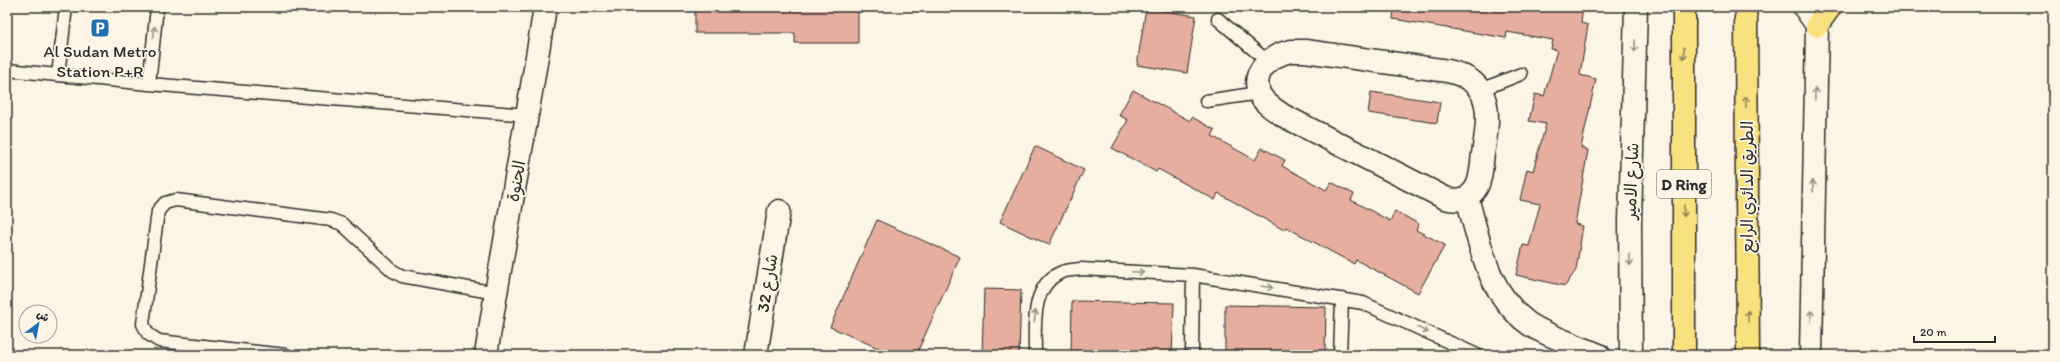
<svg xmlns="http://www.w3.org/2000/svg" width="2060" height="362" font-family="Itim,'Playpen Sans Arabic',sans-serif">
<rect width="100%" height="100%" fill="#fcf5e5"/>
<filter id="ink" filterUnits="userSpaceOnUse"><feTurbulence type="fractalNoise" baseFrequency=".025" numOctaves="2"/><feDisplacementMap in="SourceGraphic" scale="8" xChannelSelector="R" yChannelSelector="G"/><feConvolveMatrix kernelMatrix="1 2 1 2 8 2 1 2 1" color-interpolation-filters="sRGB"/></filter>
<g filter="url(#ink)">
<path fill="#e6ae9e" stroke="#2b2b2b" d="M 1394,7 L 1583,7 L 1581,23 L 1588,25 L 1580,75 L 1596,79 L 1581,148 L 1588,150 L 1575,224 L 1583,226 L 1576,270 L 1565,286 L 1516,275 L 1523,245 L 1529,246 L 1540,204 L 1520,200 L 1527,169 L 1533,171 L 1546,124 L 1529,121 L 1535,94 L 1544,96 L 1557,50 L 1551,49 L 1553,40 L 1507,32 L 1506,38 L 1393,19 Z
M 695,8 L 858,8 L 858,43 L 795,43 L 795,33 L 695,33 Z
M 1146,8 L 1196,16 L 1187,73 L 1137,65 Z
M 1133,90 L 1190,121 L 1192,117 L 1215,130 L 1212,136 L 1255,160 L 1262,148 L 1285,160 L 1282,166 L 1326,190 L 1331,182 L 1354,194 L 1351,200 L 1390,221 L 1395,211 L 1419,224 L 1416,230 L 1445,245 L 1418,293 L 1356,260 L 1354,264 L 1286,227 L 1284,230 L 1218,193 L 1215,200 L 1158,169 L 1156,172 L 1112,148 L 1128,120 L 1119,115 Z
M 1371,92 L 1440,102 L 1437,123 L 1368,113 Z
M 1035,146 L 1084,170 L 1049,245 L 1000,222 Z
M 877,220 L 960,257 L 916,355 L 894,355 L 830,327 Z
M 984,289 L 1021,290 L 1019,355 L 982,355 Z
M 1072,301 L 1174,303 L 1172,355 L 1071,355 Z
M 1225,305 L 1326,307 L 1325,355 L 1225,355 Z"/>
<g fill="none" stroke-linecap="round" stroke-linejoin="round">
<defs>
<path id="lane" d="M 1218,19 L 1267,61
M 7,70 L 149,84 L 528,115
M 58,75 L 66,7
M 149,84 L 157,7
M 1480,90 L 1521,74
M 1206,101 L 1259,93
M 286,355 L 159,341 L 148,334 L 143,324 L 158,211 L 165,203 L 176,200 L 331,220 L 342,224 L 393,271 L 402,276 L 496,293
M 1035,355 C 1035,327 1030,285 1062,272 C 1067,270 1075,270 1081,269 L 1193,275 L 1363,303 L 1477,355
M 1192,355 L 1193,275
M 1340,355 L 1342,299"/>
<path id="street" d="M 1291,51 L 1305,51 L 1448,71 C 1495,82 1489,116 1483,154 C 1481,166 1482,183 1473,192 C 1466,201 1455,201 1445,198 L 1284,116 C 1275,110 1263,103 1259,93 C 1251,70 1272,55 1291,51 Z
M 1467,197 C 1480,244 1487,293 1529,324 C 1547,336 1578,346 1599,355
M 486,355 C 504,239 527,123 545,7
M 756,355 L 779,211"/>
<path id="secondary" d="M 1804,7 L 1817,25 L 1811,355
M 1631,355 L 1630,221 L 1636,7"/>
<path id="primary" d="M 1817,25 L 1830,7"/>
<path id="highway" d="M 1746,18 L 1748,355
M 1684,355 L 1684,14"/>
</defs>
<use href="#lane" stroke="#2b2b2b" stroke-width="15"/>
<use href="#street" stroke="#2b2b2b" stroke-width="25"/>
<use href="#secondary" stroke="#2b2b2b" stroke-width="25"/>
<use href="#primary" stroke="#2b2b2b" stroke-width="25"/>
<use href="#highway" stroke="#2b2b2b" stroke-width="25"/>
<use href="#lane" stroke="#fcf5e5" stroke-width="12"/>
<use href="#street" stroke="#fcf5e5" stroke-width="22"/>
<use href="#secondary" stroke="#fcf5e5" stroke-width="22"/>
<use href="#primary" stroke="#fae180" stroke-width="22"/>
<use href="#highway" stroke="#fae180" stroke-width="22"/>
</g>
<defs><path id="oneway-shaft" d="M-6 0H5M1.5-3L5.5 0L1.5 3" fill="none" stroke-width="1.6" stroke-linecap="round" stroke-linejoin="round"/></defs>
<g stroke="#949088">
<use href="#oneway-shaft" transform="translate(154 32) rotate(-84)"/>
<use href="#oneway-shaft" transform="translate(1635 46) rotate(92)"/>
<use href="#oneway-shaft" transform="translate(1815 94) rotate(-88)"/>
<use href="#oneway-shaft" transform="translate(1813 186) rotate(-89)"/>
<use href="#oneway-shaft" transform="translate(1630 260) rotate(90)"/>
<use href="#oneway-shaft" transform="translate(1138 272) rotate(3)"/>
<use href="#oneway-shaft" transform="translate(1267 287) rotate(9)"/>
<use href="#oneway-shaft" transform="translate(1035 316) rotate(-83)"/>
<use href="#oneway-shaft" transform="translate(1811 316) rotate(-89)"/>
<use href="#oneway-shaft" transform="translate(1423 330) rotate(25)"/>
</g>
<g stroke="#928656">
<use href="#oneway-shaft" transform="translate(1684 53) rotate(90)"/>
<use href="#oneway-shaft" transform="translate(1746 102) rotate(-90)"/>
<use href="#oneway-shaft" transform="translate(1684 211) rotate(90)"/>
<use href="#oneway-shaft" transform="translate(1748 316) rotate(-90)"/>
</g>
</g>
<defs>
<symbol id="parking-square" viewBox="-11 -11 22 22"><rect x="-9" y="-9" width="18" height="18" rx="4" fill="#1f6fb2" stroke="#fcf5e5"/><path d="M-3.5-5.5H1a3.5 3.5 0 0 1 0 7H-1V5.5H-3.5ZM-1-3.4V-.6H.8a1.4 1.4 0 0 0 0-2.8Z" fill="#fff"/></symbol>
</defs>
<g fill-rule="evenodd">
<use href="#parking-square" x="89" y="17" width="22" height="22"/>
</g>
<g text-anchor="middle" stroke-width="3.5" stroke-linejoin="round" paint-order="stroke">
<rect fill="#fcf5e5" stroke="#6a6863" stroke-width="1" x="1657" y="170" width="54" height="28" rx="3"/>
<g font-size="16" font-weight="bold" fill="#2b2b2b">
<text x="1684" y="190">D Ring</text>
</g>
<g font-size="17" fill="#2b2b2b" stroke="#fcf5e5">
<text x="100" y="57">Al Sudan Metro<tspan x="100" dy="20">Station P+R</tspan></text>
</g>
<g font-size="17" fill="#2b2b2b" stroke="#fcf5e5">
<text transform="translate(516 181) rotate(-80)" y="6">الحنوة</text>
<text transform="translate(1631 181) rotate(-88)" y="6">شارع الامير</text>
<text transform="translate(1747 187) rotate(-90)" y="6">الطريق الدائري الرابع</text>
<text transform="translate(767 283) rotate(-81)" y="6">شارع 32</text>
</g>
</g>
<rect width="2060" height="362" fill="none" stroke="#fcf5e5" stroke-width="24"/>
<rect x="12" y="12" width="2036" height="338" fill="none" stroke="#2b2b2b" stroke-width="1.5" filter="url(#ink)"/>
<g transform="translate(38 324) rotate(32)"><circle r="19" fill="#fcf5e5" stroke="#a8a49b"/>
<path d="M0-3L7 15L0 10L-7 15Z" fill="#1f6fb2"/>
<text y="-6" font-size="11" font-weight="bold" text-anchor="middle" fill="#2b2b2b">ش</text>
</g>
<path d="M1914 336v6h81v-6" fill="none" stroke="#2b2b2b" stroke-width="2"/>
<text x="1920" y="336" font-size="12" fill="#2b2b2b" stroke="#fcf5e5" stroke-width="3" paint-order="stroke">20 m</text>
</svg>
